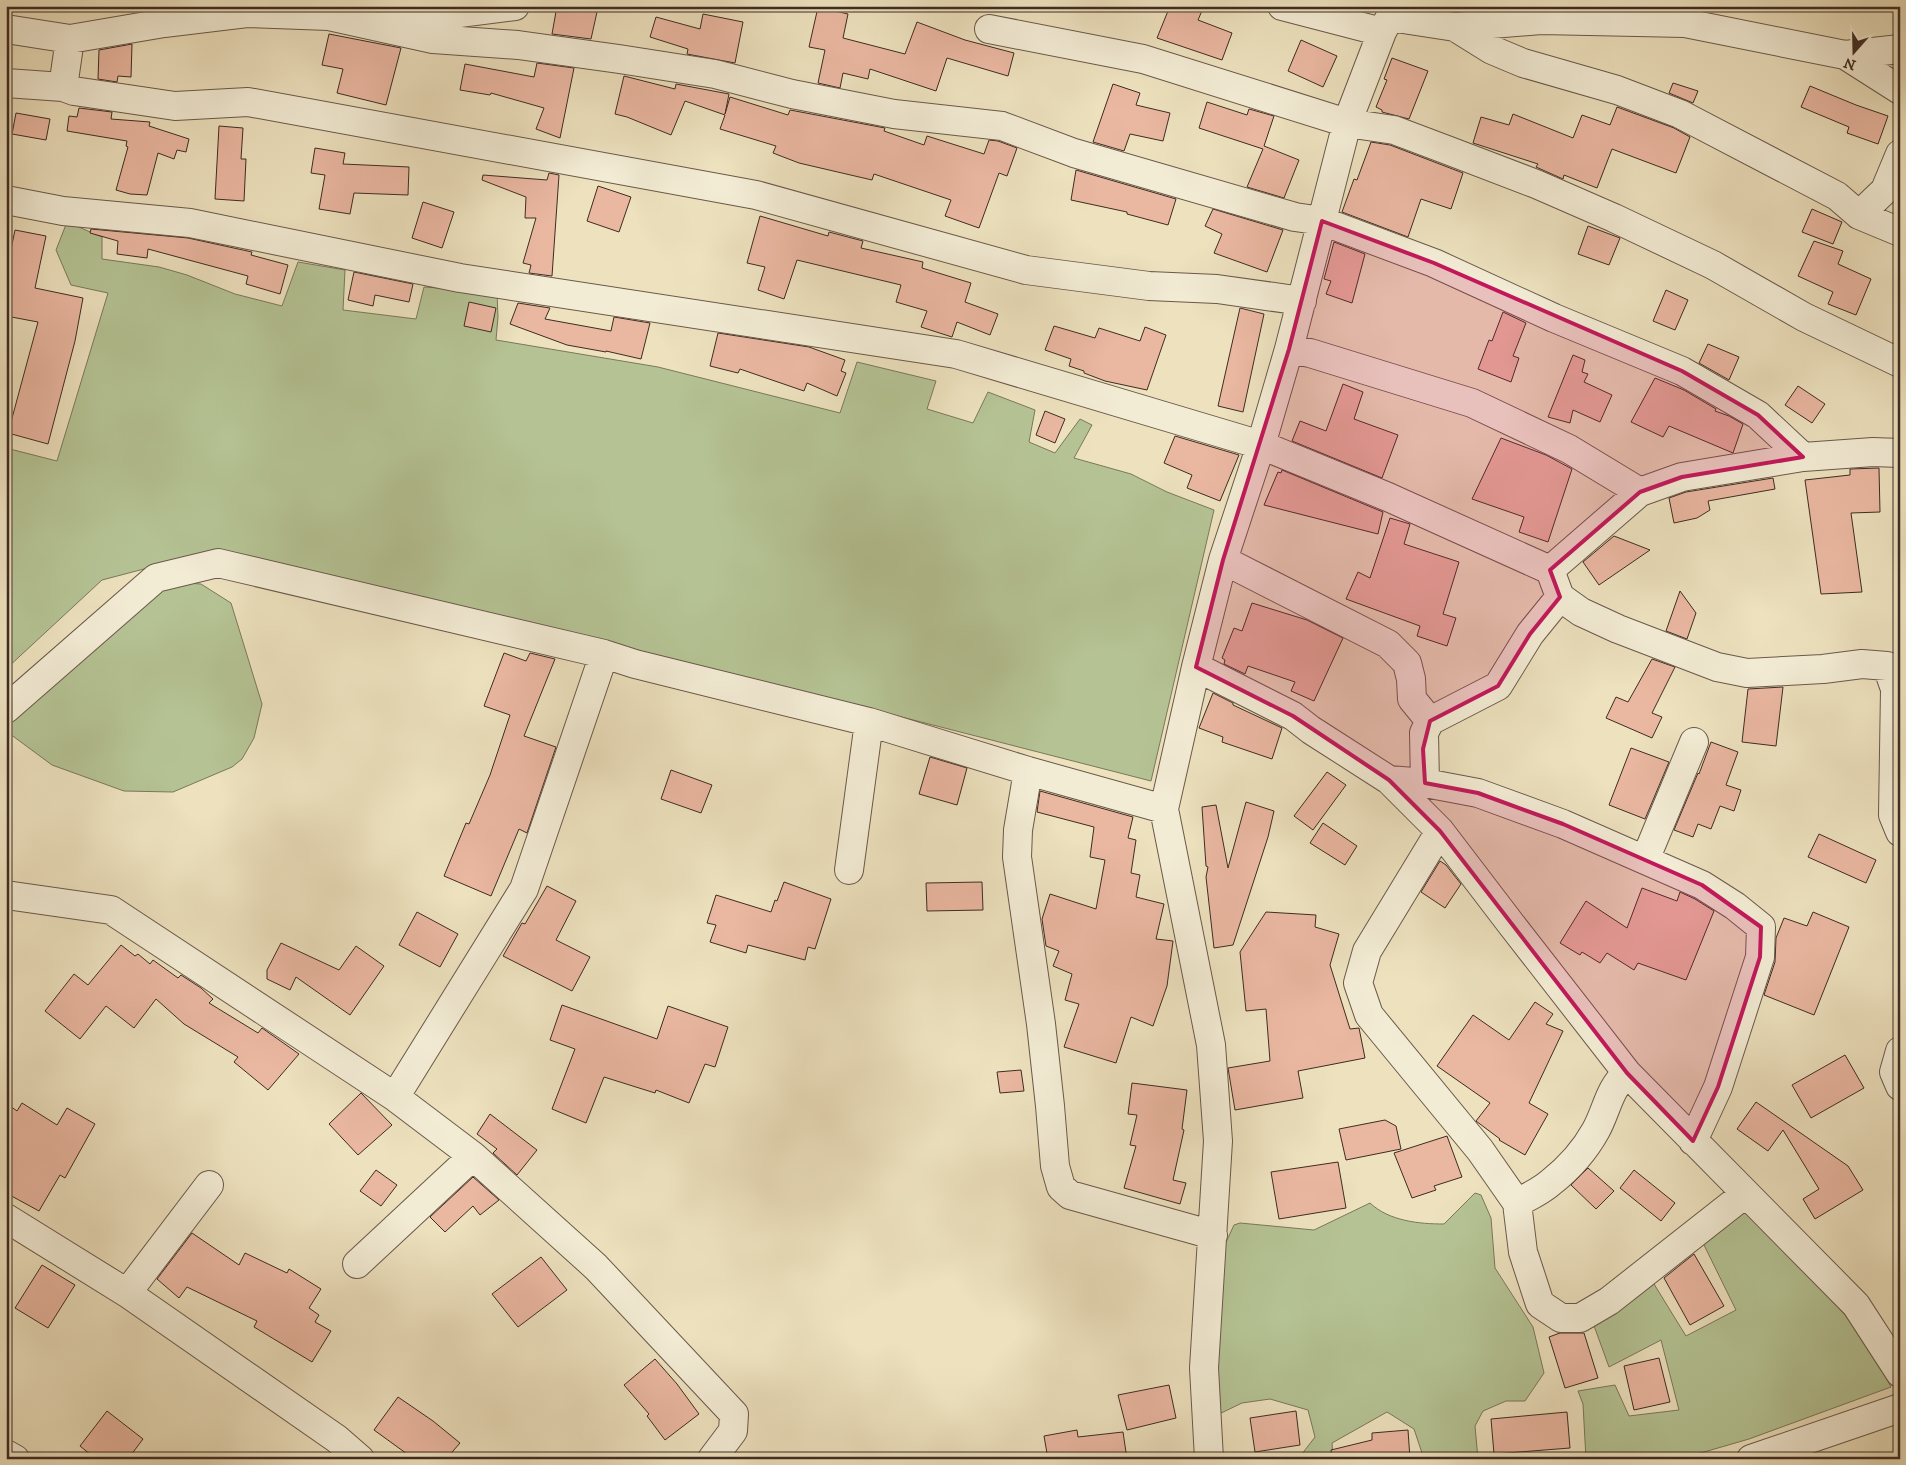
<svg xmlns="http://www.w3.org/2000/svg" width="1906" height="1465" font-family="'IM FELL DW Pica',serif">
<rect width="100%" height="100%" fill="#ede1be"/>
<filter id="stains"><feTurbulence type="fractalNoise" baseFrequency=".004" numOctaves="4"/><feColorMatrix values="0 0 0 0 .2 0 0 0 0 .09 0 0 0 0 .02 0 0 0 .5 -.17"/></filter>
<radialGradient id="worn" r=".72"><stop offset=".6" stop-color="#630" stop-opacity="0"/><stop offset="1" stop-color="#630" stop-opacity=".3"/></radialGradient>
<path fill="#b5c394" stroke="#7a785c" d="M 67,222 L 102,237 L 102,259 L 159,267 L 187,275 L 235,294 L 282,306 L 298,262 L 345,270 L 343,310 L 416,319 L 424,287 L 497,292 L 498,317 L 496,340 L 658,367 L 840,413 L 857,362 L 936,381 L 927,409 L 973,423 L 988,392 L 1035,410 L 1029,442 L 1055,453 L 1080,419 L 1092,425 L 1074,458 L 1131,474 L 1167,492 L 1214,510 L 1151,781 L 781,686 L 308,575 L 220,549 L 102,580 L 6,669 L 6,448 L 57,461 L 108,293 L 71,285 L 56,250 Z
M 170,582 L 201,584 L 231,603 L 262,704 L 254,738 L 242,759 L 232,767 L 173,792 L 124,791 L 52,765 L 6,731 L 6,719 Z
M 1475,1193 L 1481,1195 L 1491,1218 L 1495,1268 L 1533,1327 L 1544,1373 L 1525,1401 L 1506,1401 L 1483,1411 L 1475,1426 L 1478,1459 L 1424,1459 L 1414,1429 L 1387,1412 L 1332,1443 L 1333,1459 L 1298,1459 L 1315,1437 L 1308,1410 L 1270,1399 L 1242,1403 L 1215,1416 L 1216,1264 L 1234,1225 L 1240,1223 L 1314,1230 L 1370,1203 C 1389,1221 1419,1224 1444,1224 Z
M 1746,1207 L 1762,1222 L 1864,1336 L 1891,1387 L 1749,1439 L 1680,1459 L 1586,1459 L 1583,1404 L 1578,1391 L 1615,1385 L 1629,1416 L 1679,1410 L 1661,1340 L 1609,1367 L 1593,1323 L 1654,1284 L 1686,1336 L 1736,1310 L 1703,1243 Z"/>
<path fill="#eab7a1" stroke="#3e2c23" d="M 557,6 L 568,6 L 597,12 L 591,39 L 552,34 Z
M 1170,6 L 1204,6 L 1198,20 L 1232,33 L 1222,60 L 1157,38 Z
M 818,7 L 848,14 L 843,38 L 905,54 L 917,22 L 965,40 L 1014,53 L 1008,76 L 947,58 L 936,91 L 870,69 L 868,79 L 843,73 L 840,88 L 818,83 L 825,50 L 809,47 Z
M 703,14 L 743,22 L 735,63 L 687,54 L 688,49 L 650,37 L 656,17 L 700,29 Z
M 329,34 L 401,48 L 386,105 L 337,93 L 343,69 L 322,65 Z
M 1301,40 L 1337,56 L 1323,87 L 1288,71 Z
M 132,44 L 131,77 L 118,76 L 117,82 L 98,79 L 99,50 Z
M 1392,58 L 1428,71 L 1409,119 L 1382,112 L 1382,110 L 1376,107 L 1387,80 L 1384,79 Z
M 537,63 L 574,68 L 560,138 L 536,129 L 544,108 L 491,93 L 490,95 L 460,90 L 465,64 L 534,77 Z
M 624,76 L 675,89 L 676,84 L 729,94 L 725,114 L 730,97 L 788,115 L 790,110 L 885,128 L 884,131 L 924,145 L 927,136 L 984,154 L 989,140 L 998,141 L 1017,148 L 1007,176 L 999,173 L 979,228 L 945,216 L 951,200 L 874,174 L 872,180 L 799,163 L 773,153 L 776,146 L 720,129 L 725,115 L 685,101 L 671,135 L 627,117 L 615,114 Z
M 1673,83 L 1698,91 L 1693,103 L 1669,93 Z
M 1113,84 L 1140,93 L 1136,105 L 1170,113 L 1163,141 L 1130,134 L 1124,151 L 1093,142 Z
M 1810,86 L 1856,105 L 1888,116 L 1878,144 L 1847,133 L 1849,127 L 1801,107 Z
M 1207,102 L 1247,115 L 1249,109 L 1274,116 L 1264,146 L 1299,160 L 1284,198 L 1247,187 L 1263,149 L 1199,128 Z
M 1617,107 L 1674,128 L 1690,137 L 1676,173 L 1612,149 L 1597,188 L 1564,175 L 1563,179 L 1536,167 L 1538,164 L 1473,143 L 1481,117 L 1509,125 L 1513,114 L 1573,138 L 1582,115 L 1610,125 Z
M 79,108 L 112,112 L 111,119 L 150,122 L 149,126 L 189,139 L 186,152 L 177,150 L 174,159 L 158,153 L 147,195 L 130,194 L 116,190 L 128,147 L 126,146 L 127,141 L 67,131 L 69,116 L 77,117 Z
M 16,113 L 50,119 L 46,140 L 12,134 Z
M 219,126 L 243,128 L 241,159 L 246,159 L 244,201 L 215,199 Z
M 1371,142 L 1390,145 L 1463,173 L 1451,209 L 1421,199 L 1408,237 L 1342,212 L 1354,179 L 1357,180 Z
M 315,148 L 345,153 L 343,164 L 409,167 L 408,195 L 354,193 L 350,214 L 319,209 L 325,175 L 311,173 Z
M 1076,170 L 1176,199 L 1168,225 L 1127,214 L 1127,212 L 1071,200 Z
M 549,173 L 559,175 L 552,276 L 529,273 L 531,265 L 523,263 L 536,218 L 525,218 L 526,197 L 482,180 L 483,175 L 547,180 Z
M 598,186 L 631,197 L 619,232 L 587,221 Z
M 423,202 L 454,212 L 442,248 L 412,238 Z
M 1213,209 L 1283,230 L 1267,272 L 1214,253 L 1222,234 L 1205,226 Z
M 1812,209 L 1842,222 L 1833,244 L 1802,232 Z
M 760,216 L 828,236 L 829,232 L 863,241 L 861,248 L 923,262 L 922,268 L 971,283 L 965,302 L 998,314 L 990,335 L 957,322 L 952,337 L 921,327 L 927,311 L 896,302 L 901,285 L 797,260 L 784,299 L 758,290 L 765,267 L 747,263 Z
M 1588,226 L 1620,238 L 1609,265 L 1578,254 Z
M 91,229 L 188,238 L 252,252 L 251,255 L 288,265 L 280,294 L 246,284 L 248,276 L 148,249 L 147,258 L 117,254 L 118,241 L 90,233 Z
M 15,230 L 46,236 L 35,288 L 83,298 L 75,341 L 48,444 L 8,433 L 38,322 L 6,316 L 6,273 Z
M 1814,241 L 1843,251 L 1838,264 L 1871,279 L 1856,315 L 1828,304 L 1833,292 L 1798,276 Z
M 1334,242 L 1365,254 L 1352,303 L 1326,294 L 1331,281 L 1324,279 Z
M 354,272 L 413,284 L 409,302 L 375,295 L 373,306 L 348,300 Z
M 1666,290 L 1688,300 L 1675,330 L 1653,321 Z
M 469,302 L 496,308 L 491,332 L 464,326 Z
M 518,303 L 550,308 L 545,319 L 611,331 L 614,317 L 650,323 L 641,359 L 606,351 L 606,352 L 567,345 L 510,324 Z
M 1240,308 L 1264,314 L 1243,412 L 1218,406 Z
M 1503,312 L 1526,323 L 1513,356 L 1519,358 L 1511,382 L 1478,369 L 1489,340 L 1492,341 Z
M 1054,326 L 1095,338 L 1099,328 L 1140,341 L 1145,327 L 1166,335 L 1147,390 L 1105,381 L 1084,373 L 1084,371 L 1069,366 L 1071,359 L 1045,350 Z
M 718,333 L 809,347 L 845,360 L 841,371 L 846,373 L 837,396 L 807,383 L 804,391 L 740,369 L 738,373 L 710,366 Z
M 1708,344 L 1739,357 L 1729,380 L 1699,363 Z
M 1573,355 L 1585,360 L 1582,372 L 1588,374 L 1584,382 L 1612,395 L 1600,422 L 1573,410 L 1570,423 L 1548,417 Z
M 1655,378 L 1684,390 L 1716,409 L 1715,411 L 1729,416 L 1743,424 L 1733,453 L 1669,426 L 1663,437 L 1631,422 Z
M 1343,384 L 1363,392 L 1354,419 L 1398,435 L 1382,478 L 1292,441 L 1300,421 L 1326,431 Z
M 1798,386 L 1825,404 L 1812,423 L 1785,405 Z
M 1045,411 L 1065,419 L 1055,443 L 1036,435 Z
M 1175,436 L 1239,455 L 1220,501 L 1187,488 L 1192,475 L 1164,463 Z
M 1501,438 L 1546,455 L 1572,469 L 1548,542 L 1519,532 L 1524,517 L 1472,499 Z
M 1879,468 L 1880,512 L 1851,513 L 1862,592 L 1821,594 L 1805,480 L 1850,475 L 1850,469 Z
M 1282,470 L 1383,512 L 1378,534 L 1264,505 L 1278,472 L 1281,473 Z
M 1773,478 L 1775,489 L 1708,501 L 1710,510 L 1697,518 L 1674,523 L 1669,498 L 1686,492 Z
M 1390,518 L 1410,524 L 1404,544 L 1459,562 L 1443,614 L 1456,618 L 1447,646 L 1417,636 L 1420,626 L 1346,599 L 1358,572 L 1370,578 Z
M 1614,536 L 1650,550 L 1599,585 L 1583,562 Z
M 1680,591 L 1696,613 L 1687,639 L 1666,631 Z
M 1252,603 L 1307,620 L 1343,638 L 1314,701 L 1291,691 L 1295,682 L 1248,666 L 1245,674 L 1224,664 L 1225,660 L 1222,658 L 1234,628 L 1242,631 Z
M 504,653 L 526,661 L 530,653 L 555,659 L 524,736 L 556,747 L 527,833 L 519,829 L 491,896 L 444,876 L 466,823 L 469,824 L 490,775 L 510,715 L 484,706 Z
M 1652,659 L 1675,667 L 1652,713 L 1662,717 L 1652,738 L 1606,718 L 1616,697 L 1628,702 Z
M 1783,687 L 1776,746 L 1742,742 L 1748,689 Z
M 1213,693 L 1233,703 L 1233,705 L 1282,728 L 1272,759 L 1222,742 L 1223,737 L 1199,728 Z
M 1711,742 L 1738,752 L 1726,785 L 1741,790 L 1734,811 L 1720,806 L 1711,829 L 1698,824 L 1693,837 L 1674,830 L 1698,773 L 1699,774 Z
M 1631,748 L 1669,762 L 1645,819 L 1609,805 Z
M 930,757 L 967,768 L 957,805 L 919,794 Z
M 671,770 L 712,785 L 701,813 L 661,799 Z
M 1327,772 L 1346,785 L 1313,830 L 1294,816 Z
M 1040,791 L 1133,817 L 1128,838 L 1136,840 L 1131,873 L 1140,875 L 1136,897 L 1164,904 L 1156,939 L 1173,941 L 1167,986 L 1153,1026 L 1131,1017 L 1116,1063 L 1064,1047 L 1079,1004 L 1065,1000 L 1072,974 L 1053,966 L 1059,951 L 1046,946 L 1042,919 L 1050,894 L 1096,909 L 1105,860 L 1090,857 L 1094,827 L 1037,812 Z
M 1246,802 L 1274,811 L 1268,837 L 1233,945 L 1214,948 L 1207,886 L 1206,877 L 1208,867 L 1206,866 L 1202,807 L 1216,805 L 1228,868 Z
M 1323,823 L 1357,846 L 1345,865 L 1310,843 Z
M 1819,834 L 1876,860 L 1866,883 L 1808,857 Z
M 1440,861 L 1446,865 L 1461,884 L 1445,908 L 1421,892 Z
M 784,882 L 831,899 L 815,949 L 808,947 L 805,960 L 748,945 L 746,953 L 710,942 L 716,925 L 707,923 L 716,895 L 771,912 L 775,900 L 777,901 Z
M 982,882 L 983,910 L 927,911 L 926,883 Z
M 547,886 L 576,901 L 556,940 L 590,957 L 572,991 L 503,956 L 522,923 L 525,924 Z
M 1642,888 L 1677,901 L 1680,892 L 1695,899 L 1714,911 L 1686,980 L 1638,963 L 1634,970 L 1607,953 L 1600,963 L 1582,952 L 1580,955 L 1560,943 L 1586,901 L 1627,928 Z
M 417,912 L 458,934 L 440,967 L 399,945 Z
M 1266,912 L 1316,915 L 1315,927 L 1339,934 L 1330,965 L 1350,1029 L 1359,1028 L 1365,1058 L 1298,1071 L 1303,1098 L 1235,1110 L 1228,1068 L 1270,1061 L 1266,1009 L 1246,1011 L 1240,952 Z
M 1813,912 L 1849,927 L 1814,1015 L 1764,995 L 1775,962 L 1776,938 L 1784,918 L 1807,926 Z
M 281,943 L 339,970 L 356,946 L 384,966 L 350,1015 L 296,977 L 290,990 L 267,979 L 267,970 Z
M 121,945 L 135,956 L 138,954 L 150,964 L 153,960 L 178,978 L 181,975 L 201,988 L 213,999 L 209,1003 L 258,1033 L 262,1028 L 299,1054 L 268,1090 L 234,1062 L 238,1057 L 184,1024 L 156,999 L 134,1028 L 106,1006 L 80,1039 L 45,1011 L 74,974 L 88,985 Z
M 1535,1002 L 1553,1014 L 1546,1024 L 1563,1031 L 1529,1103 L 1548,1114 L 1525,1155 L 1499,1140 L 1500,1139 L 1476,1121 L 1490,1103 L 1437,1066 L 1473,1015 L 1509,1040 Z
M 562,1005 L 657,1039 L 668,1006 L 728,1027 L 715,1067 L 705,1064 L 689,1103 L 656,1090 L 655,1093 L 604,1077 L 586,1123 L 552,1109 L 575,1049 L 550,1040 Z
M 1845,1055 L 1864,1088 L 1811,1118 L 1792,1085 Z
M 1021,1070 L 1024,1091 L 1000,1093 L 997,1072 Z
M 1132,1083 L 1187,1090 L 1182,1129 L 1184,1130 L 1173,1180 L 1186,1183 L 1180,1204 L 1124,1188 L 1136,1146 L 1130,1145 L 1137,1115 L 1128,1114 Z
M 361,1093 L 392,1125 L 358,1155 L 329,1124 Z
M 1756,1102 L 1848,1166 L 1863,1190 L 1815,1219 L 1803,1199 L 1819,1189 L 1783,1130 L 1768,1151 L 1737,1129 Z
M 6,1103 L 17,1111 L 22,1103 L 57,1125 L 67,1108 L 95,1124 L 65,1178 L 60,1175 L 39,1211 L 6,1193 Z
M 490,1114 L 537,1150 L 517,1175 L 493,1153 L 497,1149 L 477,1134 Z
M 1385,1120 L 1396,1126 L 1401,1149 L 1346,1160 L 1339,1129 Z
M 1447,1136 L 1462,1177 L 1434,1186 L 1436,1190 L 1412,1198 L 1394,1153 Z
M 1338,1162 L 1346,1208 L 1279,1219 L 1271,1172 Z
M 1588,1168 L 1614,1191 L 1596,1209 L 1571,1185 Z
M 376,1170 L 397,1185 L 381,1206 L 360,1191 Z
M 1634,1170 L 1675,1203 L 1661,1221 L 1620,1188 Z
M 473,1177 L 499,1200 L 480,1215 L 473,1206 L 445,1232 L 430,1217 Z
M 192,1233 L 239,1265 L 245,1253 L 287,1273 L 289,1269 L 321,1289 L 309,1308 L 319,1315 L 315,1322 L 331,1331 L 312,1362 L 254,1327 L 257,1321 L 187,1287 L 179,1298 L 157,1279 Z
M 1694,1254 L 1724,1306 L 1690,1325 L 1664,1278 Z
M 541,1257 L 567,1290 L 518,1327 L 492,1294 Z
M 42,1265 L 75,1285 L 48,1328 L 15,1308 Z
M 1560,1333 L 1584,1333 L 1598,1378 L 1565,1388 L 1549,1337 Z
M 1659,1358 L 1670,1402 L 1634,1410 L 1624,1366 Z
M 655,1359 L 677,1384 L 699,1414 L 665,1440 L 647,1416 L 649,1414 L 624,1385 Z
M 1169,1385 L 1176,1418 L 1127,1430 L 1118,1395 Z
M 398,1397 L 433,1421 L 460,1443 L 446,1459 L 414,1459 L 374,1430 Z
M 107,1411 L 143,1439 L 128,1459 L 96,1459 L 80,1446 Z
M 1296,1411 L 1300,1445 L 1255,1452 L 1250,1418 Z
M 1567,1412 L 1570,1448 L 1494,1454 L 1491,1419 Z
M 1077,1430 L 1078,1437 L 1123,1432 L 1127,1459 L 1048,1459 L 1044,1436 Z
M 1408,1430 L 1410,1459 L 1332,1459 L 1331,1450 L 1372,1440 L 1372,1433 Z"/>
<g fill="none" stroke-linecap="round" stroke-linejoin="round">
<defs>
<path id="minor" d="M 1282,6 L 1382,32
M 1390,17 L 1455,27 L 1541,20 L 1685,23 L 1845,55 L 1900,49
M 389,22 L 515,6
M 1455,27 L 1492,50 L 1523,63 L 1617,90 L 1680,114 L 1837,196 L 1859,215 L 1885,190 L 1900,154
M 6,29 L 70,39
M 989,29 L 1143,59 L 1347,123 L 1394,130 L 1447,150 L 1536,184 L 1614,218 L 1713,265 L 1804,317 L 1900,363
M 1845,55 L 1900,90
M 6,83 L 63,87
M 6,200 L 63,211 L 190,223 L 460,278 L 956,354 L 1261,445 L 1388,497 L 1550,570 L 1560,597 L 1581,612 L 1618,629 L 1717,667 L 1747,673 L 1823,669 L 1862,664 L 1887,666 L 1895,689 L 1893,815 L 1900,832
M 1859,215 L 1900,232
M 1302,301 L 1217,289 L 1149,286 L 1026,270 L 756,195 L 248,102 L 175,106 L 74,91 L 63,87 L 70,39 L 164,23 L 247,13 L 329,16 L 433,39 L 518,45 L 619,59 L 715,74 L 792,94 L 894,114 L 1002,126 L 1074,153 L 1295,217 L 1322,221 L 1434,263 L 1554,318 L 1682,371 L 1758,415 L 1803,457
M 1289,349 L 1310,353 L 1472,403 L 1569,449 L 1640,492
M 1223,560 L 1388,644 L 1407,663 L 1411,679 L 1412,699 L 1430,721
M 1550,570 L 1640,492 L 1682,477 L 1803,457 L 1873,452 L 1900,453
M 1196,667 L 1293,716 L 1311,730 L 1389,780 L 1440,831 L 1511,924 L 1627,1073 L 1856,1305 L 1900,1373
M 6,709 L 156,578 L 218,563 L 604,654 L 635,664 L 869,722 L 1028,771 L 1164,809
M 1028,771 L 1018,830 L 1017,857 L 1041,1024 L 1050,1106 L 1055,1166 L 1061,1187 L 1070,1195 L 1213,1235
M 1389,780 L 1425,783 L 1478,793 L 1563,824 L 1702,885 L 1735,906 L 1761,927 L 1760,957 L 1718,1087 L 1693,1141
M 1425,783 L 1424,733 L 1430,721 L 1498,686 L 1530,634 L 1560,597
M 1440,831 L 1367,951 L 1358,983 L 1369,1015 L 1480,1150 L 1517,1203 L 1523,1252 L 1540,1304 L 1561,1318 L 1580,1318 L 1609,1301 L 1745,1194
M 1645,860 L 1694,742
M 849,870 L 869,722
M 6,895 L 111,910 L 395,1097 L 473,1156 L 596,1267 L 734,1414 L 733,1431 L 712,1459
M 1900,1051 L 1894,1072 L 1900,1086
M 395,1097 L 524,889 L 604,654
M 1517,1203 C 1528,1197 1541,1191 1550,1183 C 1568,1169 1585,1150 1596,1130 C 1607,1110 1609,1088 1627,1073
M 6,1218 L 127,1293 L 337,1439 L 360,1459
M 357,1264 L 473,1156
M 127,1293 L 209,1185
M 6,1454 L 15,1459
M 1209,1459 L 1204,1368 L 1218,1141 L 1211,1045 L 1164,809 L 1196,667 L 1223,560 L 1261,445 L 1289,349 L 1347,123 L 1382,32 L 1390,17 L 1394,6
M 1751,1459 L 1900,1408"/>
</defs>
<use href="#minor" stroke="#6a594a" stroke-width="30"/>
<use href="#minor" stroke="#f3ecd5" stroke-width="28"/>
</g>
<path fill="#c2185b" fill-opacity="0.2" stroke="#c2185b" stroke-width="4" stroke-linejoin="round" d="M 1322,221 L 1434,263 L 1682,371 L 1758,415 L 1803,457 L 1682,477 L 1640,492 L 1550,570 L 1560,597 L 1530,634 L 1498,686 L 1430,721 L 1423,749 L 1425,783 L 1478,793 L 1563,824 L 1702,885 L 1761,927 L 1760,957 L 1718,1087 L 1693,1141 L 1627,1073 L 1440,831 L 1389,780 L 1293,716 L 1196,667 L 1223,560 L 1289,349 Z"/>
<rect width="1906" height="1465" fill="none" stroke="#ede1be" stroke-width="25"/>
<rect x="8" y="8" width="1891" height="1450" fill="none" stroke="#3e2c23" stroke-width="2.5"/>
<rect x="12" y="12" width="1881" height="1440" fill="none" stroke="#3e2c23"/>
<g transform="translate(1854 52) rotate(200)" stroke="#f3ecd5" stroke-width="4" paint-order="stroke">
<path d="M0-4L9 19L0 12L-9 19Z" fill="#3e2c23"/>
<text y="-8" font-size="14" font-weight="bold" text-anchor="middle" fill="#3e2c23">N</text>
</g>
<rect width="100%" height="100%" filter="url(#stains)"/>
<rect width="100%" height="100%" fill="url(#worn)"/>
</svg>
